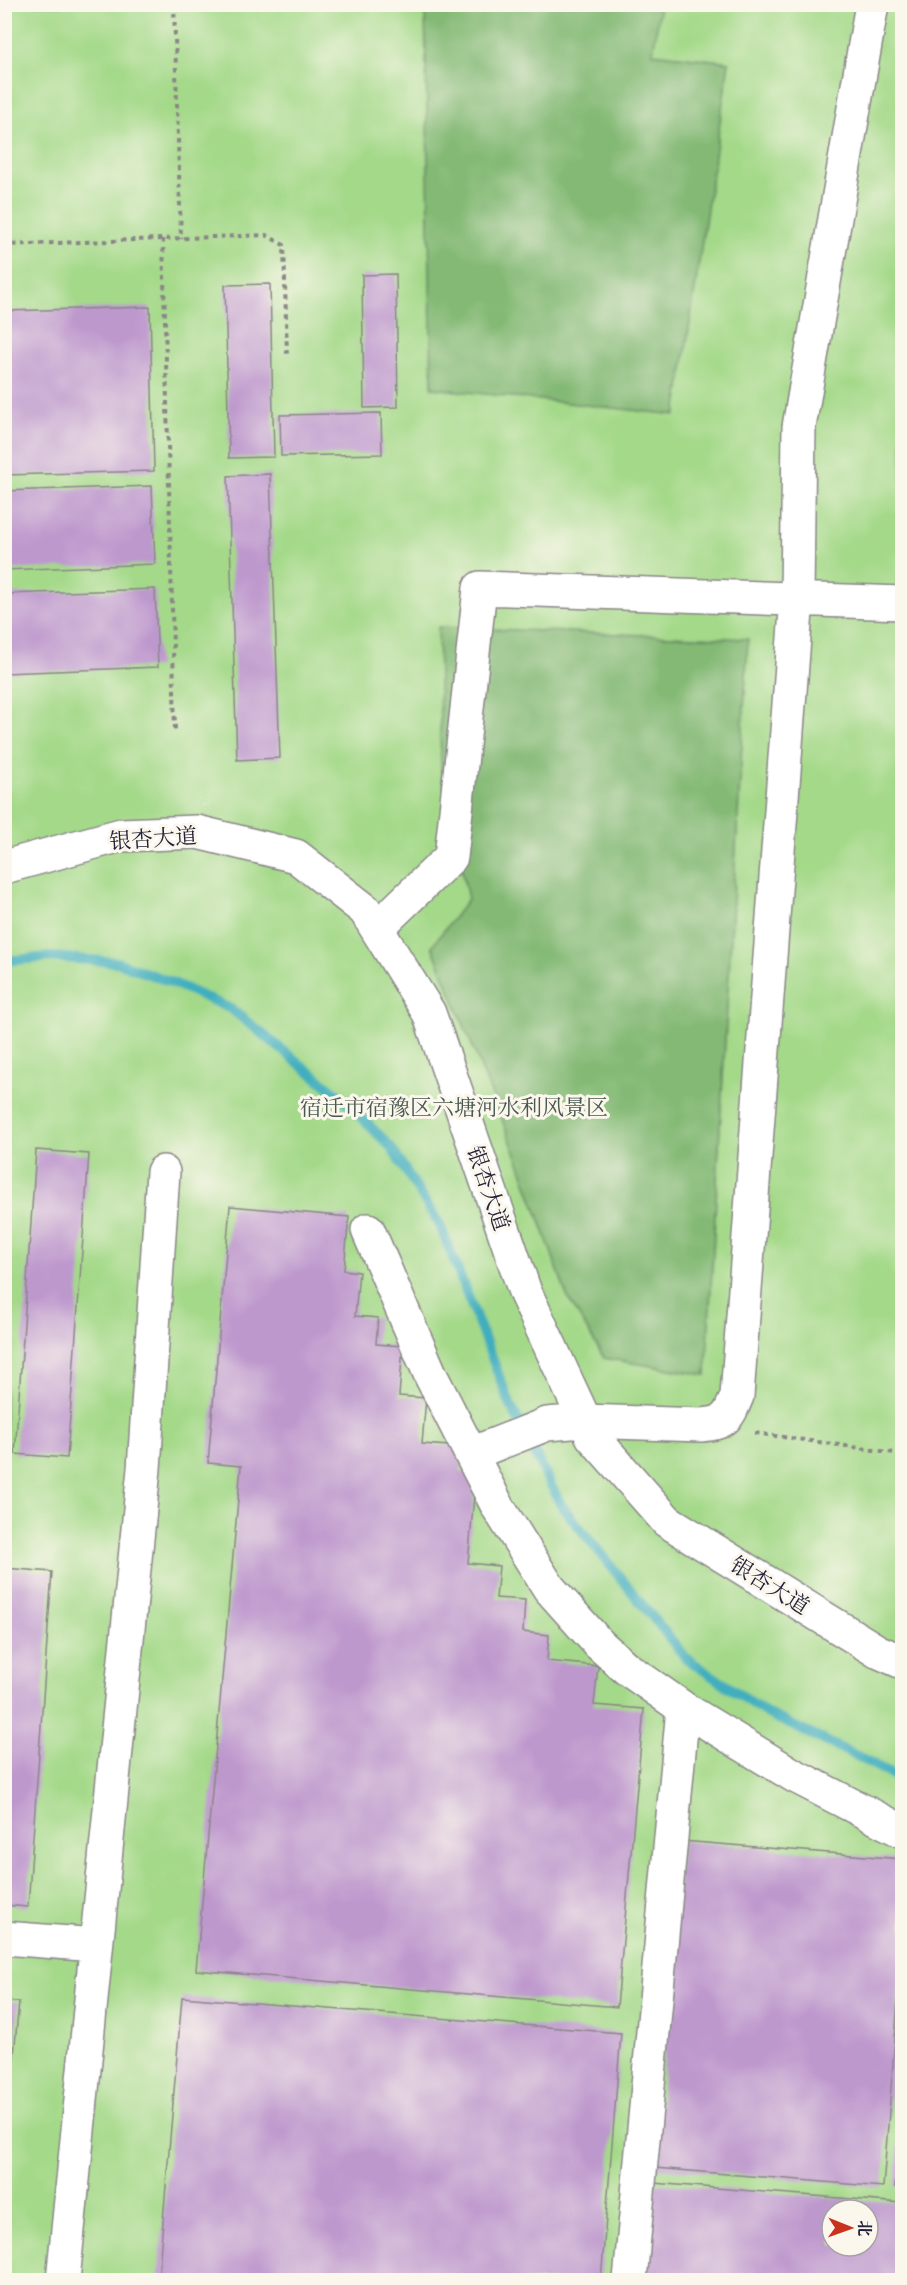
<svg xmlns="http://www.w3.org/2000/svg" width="907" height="2285" font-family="'IM FELL French Canon','Noto Serif SC',serif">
<rect width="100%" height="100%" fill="#fbf7ec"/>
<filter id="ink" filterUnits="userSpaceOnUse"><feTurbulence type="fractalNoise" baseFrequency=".0167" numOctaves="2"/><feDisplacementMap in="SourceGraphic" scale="12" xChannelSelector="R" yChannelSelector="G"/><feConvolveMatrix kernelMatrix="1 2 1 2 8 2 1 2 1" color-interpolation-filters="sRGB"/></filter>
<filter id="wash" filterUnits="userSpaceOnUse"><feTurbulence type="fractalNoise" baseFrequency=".008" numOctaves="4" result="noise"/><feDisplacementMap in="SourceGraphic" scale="24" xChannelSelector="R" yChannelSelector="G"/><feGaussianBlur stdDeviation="1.35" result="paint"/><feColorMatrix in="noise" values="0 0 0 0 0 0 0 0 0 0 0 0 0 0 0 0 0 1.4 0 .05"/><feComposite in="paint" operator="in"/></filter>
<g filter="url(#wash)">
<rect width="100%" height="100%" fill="#f3ebd3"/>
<path fill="#a4d989" stroke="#637e62" stroke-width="1.5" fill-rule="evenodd" d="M 5,5 L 902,5 L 902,2280 L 5,2280 ZM 832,2210 L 868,2210 L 868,2246 L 832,2246 Z"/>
<path fill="#83b975" stroke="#526e58" stroke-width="1.5" d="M 425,5 L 660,5 L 653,53 L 729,62 L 676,415 L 432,388 Z
M 438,627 L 748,639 L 706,1375 L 604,1358 L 567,1296 L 519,1162 L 432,946 L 468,899 L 441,770 Z"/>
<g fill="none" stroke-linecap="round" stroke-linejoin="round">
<path stroke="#40aebd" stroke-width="10" d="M 4,961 L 50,957 L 117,962 L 171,982 L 231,1009 L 339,1095 L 390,1146 L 440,1225 L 510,1404 L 561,1505 L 686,1658 L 768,1714 L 861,1758 L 902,1780"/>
</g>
<g id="blocks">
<path fill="#bd98cd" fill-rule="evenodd" d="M 396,274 L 398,407 L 364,408 L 362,275 Z
M 270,284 L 274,457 L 229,458 L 225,285 Z
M 150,307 L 154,471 L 5,475 L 5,311 Z
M 381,413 L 382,454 L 281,456 L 280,415 Z
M 270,474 L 280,758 L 237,760 L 228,476 Z
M 152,486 L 155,564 L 4,570 L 4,491 Z
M 155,589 L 158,667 L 4,673 L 4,594 Z
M 36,1150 L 89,1154 L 67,1458 L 15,1454 Z
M 230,1206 L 349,1217 L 344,1270 L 359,1272 L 355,1316 L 378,1318 L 376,1344 L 403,1346 L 399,1396 L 426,1398 L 422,1444 L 463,1447 L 461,1471 L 476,1473 L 468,1563 L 499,1566 L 496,1598 L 525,1600 L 523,1632 L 549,1635 L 547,1661 L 598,1666 L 594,1705 L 644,1709 L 617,2007 L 196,1970 L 241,1466 L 208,1463 Z
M 4,1568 L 52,1572 L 28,1907 L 4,1905 Z
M 682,1841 L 902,1859 L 902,1951 L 883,2187 L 655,2168 Z
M 182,1997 L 621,2033 L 601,2280 L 158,2280 Z
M 4,2001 L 19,2002 L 6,2139 L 4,2138 Z
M 901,2120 L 902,2120 L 902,2187 L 895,2187 Z
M 653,2183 L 902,2203 L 902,2280 L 645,2280 ZM 832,2210 L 868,2210 L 868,2246 L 832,2246 Z"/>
</g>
</g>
<g filter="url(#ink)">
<use href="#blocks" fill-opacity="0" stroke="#8a8687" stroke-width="1.5"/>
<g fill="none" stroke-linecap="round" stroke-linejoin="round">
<defs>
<path id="minor" d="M 4,867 L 121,835 L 197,832 L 296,856 L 365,910 L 429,1013 L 525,1292 L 592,1436 L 667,1521 L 877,1651 L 902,1662
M 377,928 L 451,857 L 480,588 L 902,603
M 368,1230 L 431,1376 L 498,1507 L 549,1588 L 599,1644 L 626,1668 L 683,1708 L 793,1775 L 902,1831
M 471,1454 L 547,1424 L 584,1421 L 701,1425 C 726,1423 728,1418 737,1396 L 797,598 L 799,427 L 872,4
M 4,1938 L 96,1945
M 63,2280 L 144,1469 L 163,1172
M 630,2280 L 683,1708"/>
</defs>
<use href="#minor" stroke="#8a8687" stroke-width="36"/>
<path stroke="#8a8687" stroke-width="4" stroke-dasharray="4.5 4.5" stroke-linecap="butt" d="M 174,4 L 181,239
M 163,239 L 175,731
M 4,245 L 266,235 L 284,245 L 287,356
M 755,1433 L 902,1454"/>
<use href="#minor" stroke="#fff" stroke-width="33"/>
</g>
</g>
<g text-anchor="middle" stroke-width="6" stroke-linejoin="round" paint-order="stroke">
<g font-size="22" fill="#22223b" stroke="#fbf7ec">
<text transform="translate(153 838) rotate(-4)" y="8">银杏大道</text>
<text transform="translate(489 1188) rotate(71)" y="8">银杏大道</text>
<text transform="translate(770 1585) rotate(32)" y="8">银杏大道</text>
</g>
<g font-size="22" fill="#495952" stroke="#fbf7ec">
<text x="454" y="1115">宿迁市宿豫区六塘河水利风景区</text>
</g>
</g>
<rect width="907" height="2285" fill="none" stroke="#fbf7ec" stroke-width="24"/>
<g transform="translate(850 2228) rotate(91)"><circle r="28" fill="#fbf7ec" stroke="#a4a2a5" stroke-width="1.5"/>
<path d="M0-4.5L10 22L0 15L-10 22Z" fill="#c8321e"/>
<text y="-9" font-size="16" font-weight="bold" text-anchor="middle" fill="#22223b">北</text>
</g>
</svg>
